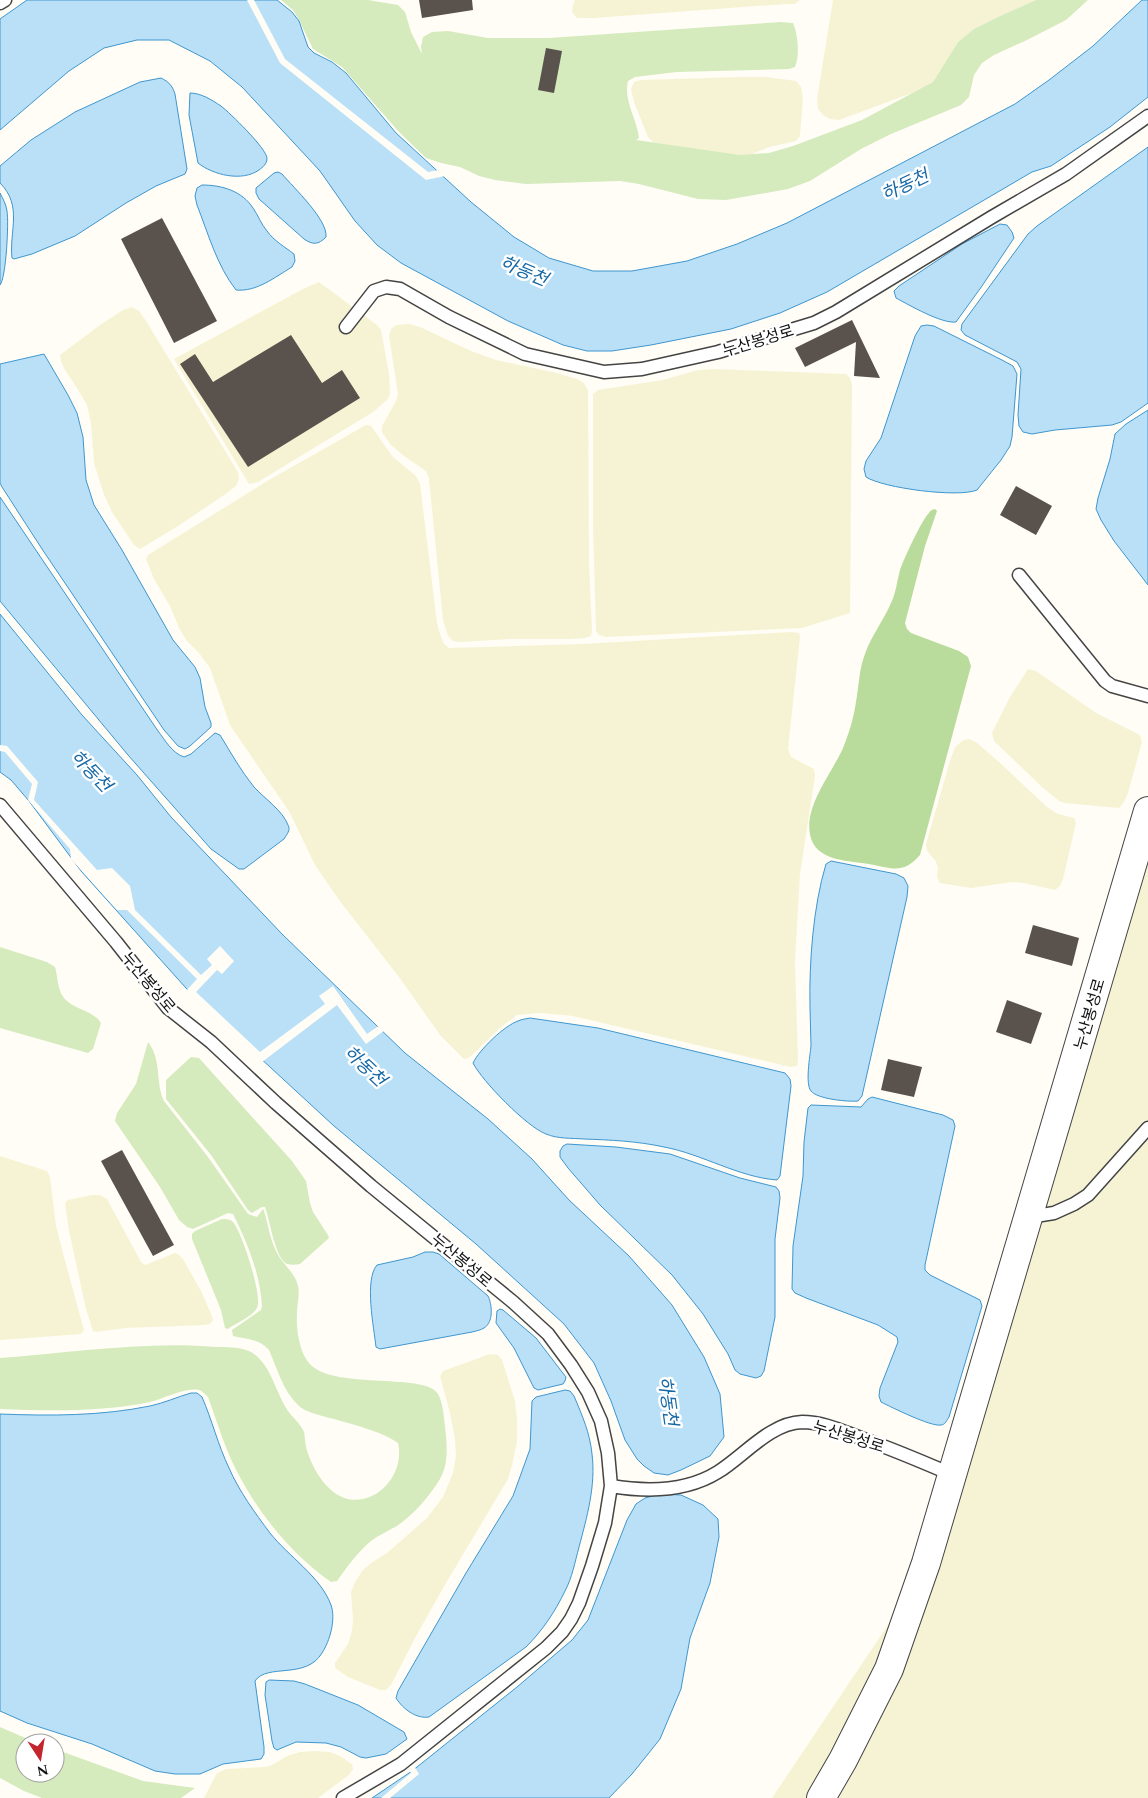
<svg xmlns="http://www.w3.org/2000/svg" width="1148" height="1798" font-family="Spectral,'Noto Sans KR',serif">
<rect width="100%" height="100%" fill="#fffdf5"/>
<path fill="#f6f3d4" d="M 575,0 L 800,0 L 795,4 L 786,4 L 594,18 L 577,18 L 572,12 L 573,5 Z
M 833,0 L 1036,0 L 1000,16 L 974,29 L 958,42 L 933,82 L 920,90 L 839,120 L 830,119 L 823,115 L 818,109 L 817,99 Z
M 740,77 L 766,77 L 796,81 L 801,87 L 803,98 L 800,136 L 796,141 L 769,147 L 750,155 L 739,155 L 709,152 L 654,143 L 648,137 L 634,102 L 631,89 L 634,82 L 641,80 Z
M 319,282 L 377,325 L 381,330 L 389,374 L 390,394 L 387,400 L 373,412 L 258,482 L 249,484 L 174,359 L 303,289 Z
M 132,307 L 139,311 L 146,321 L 238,472 L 239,479 L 236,486 L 227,493 L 178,526 L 140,549 L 134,545 L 112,512 L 104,495 L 94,463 L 91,423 L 87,405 L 77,388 L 65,370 L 61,361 L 60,355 L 100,325 L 123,310 Z
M 409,324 L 420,327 L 471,351 L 496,360 L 557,373 L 577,379 L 584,383 L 588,390 L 589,562 L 592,631 L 591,636 L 585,638 L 569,639 L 510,639 L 460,642 L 453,641 L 448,636 L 443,620 L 429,479 L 426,471 L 404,456 L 390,444 L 382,432 L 382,426 L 396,401 L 398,394 L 389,336 L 391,329 L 396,325 Z
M 713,369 L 846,374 L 850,378 L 852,384 L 850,613 L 802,628 L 606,637 L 599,635 L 596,631 L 593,527 L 593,394 L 598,390 L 663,380 L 698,370 Z
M 366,425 L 371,426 L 392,456 L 416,476 L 420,484 L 437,623 L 441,637 L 444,644 L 449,648 L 583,644 L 791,632 L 799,633 L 800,637 L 788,749 L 791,757 L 814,769 L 815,776 L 800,874 L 795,961 L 798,1060 L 797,1066 L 791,1067 L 573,1016 L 540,1013 L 517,1015 L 500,1028 L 470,1057 L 464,1059 L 440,1035 L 399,977 L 339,900 L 315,865 L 290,813 L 230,725 L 210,668 L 199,653 L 187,641 L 180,630 L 170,606 L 154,579 L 146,559 L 148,555 L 269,480 Z
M 1028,669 L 1036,671 L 1096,713 L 1140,735 L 1142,742 L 1128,793 L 1124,802 L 1119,808 L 1065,803 L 1059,801 L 1042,787 L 994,741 L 992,733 L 1010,697 Z
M 969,739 L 976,742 L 999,762 L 1047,807 L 1058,814 L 1074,818 L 1076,823 L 1063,879 L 1060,886 L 1055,890 L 1024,883 L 1012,882 L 971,888 L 940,883 L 937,877 L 938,867 L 935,860 L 927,851 L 926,844 L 950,761 L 955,747 L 962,741 Z
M 1148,814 L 1148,1798 L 772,1798 L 910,1592 Z
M 0,1156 L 47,1171 L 50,1177 L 56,1226 L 64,1257 L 84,1330 L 81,1334 L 0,1340 Z
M 92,1195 L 100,1195 L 107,1199 L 141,1262 L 145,1265 L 175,1253 L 179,1255 L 183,1259 L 201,1291 L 212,1316 L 213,1320 L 210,1324 L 204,1325 L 126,1328 L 96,1332 L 93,1331 L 86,1309 L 69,1231 L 65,1203 L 68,1200 Z
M 490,1354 L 498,1355 L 502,1360 L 515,1401 L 517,1419 L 517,1441 L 513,1461 L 508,1479 L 446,1583 L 415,1638 L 391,1685 L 386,1690 L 380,1690 L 348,1677 L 335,1668 L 335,1663 L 348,1644 L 352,1631 L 353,1619 L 351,1592 L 355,1582 L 363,1570 L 371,1563 L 387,1553 L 427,1518 L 443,1497 L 453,1473 L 456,1456 L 455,1439 L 450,1413 L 440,1376 L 443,1371 Z
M 316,1751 L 330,1752 L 340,1756 L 352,1764 L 353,1769 L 349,1775 L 318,1798 L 204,1798 L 217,1773 L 226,1769 L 266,1767 L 274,1764 L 287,1756 L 300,1752 Z"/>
<path fill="#d5ebbd" d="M 281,0 L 368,0 L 398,5 L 405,12 L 411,32 L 422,54 L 421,47 L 423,37 L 432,32 L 448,31 L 488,38 L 549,38 L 781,22 L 793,23 C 798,34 800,56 795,67 L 789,69 L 677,72 L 635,77 L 628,81 C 623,100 637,119 639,138 L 636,140 L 740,155 L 769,153 L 793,146 L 862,120 L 933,82 L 958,42 L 974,29 L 1000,16 L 1036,0 L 1088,0 L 1066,20 L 1027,40 L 994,55 L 982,63 L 974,75 L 969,97 L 961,105 L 891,134 L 861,149 L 810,181 L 788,189 L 760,194 L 726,200 L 698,199 L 639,184 L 620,181 L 526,184 L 495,180 L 479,176 L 460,167 L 441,163 L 426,158 L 399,132 L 342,67 L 313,49 L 299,20 L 293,10 Z
M 0,947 L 47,962 L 55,967 C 58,977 57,989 64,998 C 74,1010 93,1010 101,1023 L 93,1049 L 88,1053 L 0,1028 Z
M 148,1042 C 162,1059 155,1082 164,1101 L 208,1157 L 248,1214 L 257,1217 L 263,1209 L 264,1211 C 268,1224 270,1239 276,1251 C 282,1264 295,1272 298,1286 C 300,1295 297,1304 297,1313 C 296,1328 299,1355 312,1366 C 337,1389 427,1373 438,1394 C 443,1403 444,1417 445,1427 C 447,1443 449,1464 440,1479 C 429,1497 415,1513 397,1526 C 388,1531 379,1535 371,1541 C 357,1553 347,1567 337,1581 L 331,1582 C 294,1556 262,1518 241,1479 C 226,1453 218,1424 208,1397 C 205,1394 202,1391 199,1390 C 186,1387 163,1399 150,1402 C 103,1412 48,1411 0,1409 L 0,1358 C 72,1353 144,1341 216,1347 C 226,1347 240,1347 249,1351 C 271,1362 275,1392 288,1411 C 293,1418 300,1423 304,1432 C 305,1437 305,1442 306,1447 C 310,1462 318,1478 330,1489 C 362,1519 407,1481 398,1443 C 384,1432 345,1422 326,1417 C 316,1414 305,1412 298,1405 C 283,1391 277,1368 269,1350 C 260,1339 246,1339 233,1336 L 232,1330 L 261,1310 L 262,1306 C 260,1273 247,1242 233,1214 L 228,1213 L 193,1229 L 187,1227 L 179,1220 L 160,1187 L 115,1121 L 117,1113 L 136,1084 Z
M 191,1057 L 199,1058 L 292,1161 L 306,1181 L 310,1203 L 313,1212 L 328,1235 L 329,1238 L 300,1264 C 296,1265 291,1265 287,1264 C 275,1258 270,1220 265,1207 L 262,1207 L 252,1213 L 248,1210 L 211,1155 L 166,1099 L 166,1080 Z
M 222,1219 C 226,1219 230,1219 233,1222 C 242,1232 263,1297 257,1308 C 252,1317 236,1323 228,1329 L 225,1328 L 221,1310 L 192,1239 L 192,1234 L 195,1231 Z
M 0,1727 L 37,1743 L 25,1743 L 25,1773 L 55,1773 L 55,1749 L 143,1781 L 195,1788 L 181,1798 L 42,1798 L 24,1791 L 0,1778 Z"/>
<path fill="#b9dc9c" d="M 935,509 L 937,511 L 925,546 L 905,623 L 907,629 L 911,633 L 959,651 L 968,657 L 971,666 L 920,855 C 903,875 891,868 869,864 C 850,861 820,861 812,841 C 799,809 835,771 845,743 C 850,730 854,716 856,702 C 859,686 859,669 865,654 C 871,636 884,620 891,603 C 896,593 897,581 900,570 C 904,559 921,521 929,513 C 931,510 931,510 935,509 Z"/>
<path fill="#b9e0f7" stroke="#3f96cf" d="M 27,0 L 277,0 L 292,12 L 299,21 L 308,47 L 314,53 L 332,62 L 346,73 L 396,133 L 471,202 L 514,237 L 549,258 L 593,271 L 632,271 L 687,261 L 737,244 L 787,223 L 1015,104 L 1049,80 L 1093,46 L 1142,0 L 1148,0 L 1148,97 L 1110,127 L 1051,166 L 1032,172 L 827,292 L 780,313 L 731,329 L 651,345 L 612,351 L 587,351 L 563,345 L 508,321 L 401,263 L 377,245 L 355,221 L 320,171 L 242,87 L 210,61 L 169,40 L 137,40 L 104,48 L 69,71 L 0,130 L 0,19 Z
M 161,78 C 169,82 172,85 175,94 L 187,169 L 185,174 L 156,186 L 126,203 L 75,236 L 32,254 L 14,259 L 12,258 C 9,231 23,206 0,183 L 0,166 L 31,140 L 75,112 L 140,82 Z
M 190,93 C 201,93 212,100 221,106 C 230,113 266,148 267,158 C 267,164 263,167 259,170 C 242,182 213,175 198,163 L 189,115 Z
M 1148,147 L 1148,403 L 1121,422 L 1112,425 L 1055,430 L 1032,434 L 1023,432 L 1019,426 L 1018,415 L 1021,369 L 1017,362 L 965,335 L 961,330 L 962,324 L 1028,234 L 1037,226 Z
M 278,172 L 282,174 C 294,188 328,220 326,237 C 318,245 313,245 304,239 L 259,199 L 256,193 L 256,188 L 274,173 Z
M 202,185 C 222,185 242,191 253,208 C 258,215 261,224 267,231 C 274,241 285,247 294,254 L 295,261 L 292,267 C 275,277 257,292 236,290 C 217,266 208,233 197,205 L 195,196 L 197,188 Z
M 0,193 C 3,199 6,204 7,211 C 9,223 6,278 0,285 Z
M 1000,224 L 1007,225 L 1012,232 L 1014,238 L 982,286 L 956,322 C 942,324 909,305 896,298 L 894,291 L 899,286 L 962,244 Z
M 927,325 L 934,326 L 1002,360 L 1013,366 L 1017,374 L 1012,437 L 1010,446 L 1001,460 L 977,490 C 958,498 883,488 866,477 L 864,469 L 866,461 L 881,438 L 915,336 L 921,326 Z
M 44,354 L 68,395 L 77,413 L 83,437 L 86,480 L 94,505 L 122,550 L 173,640 L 195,667 L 200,678 L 205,707 L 211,723 L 211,727 L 190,746 L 185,749 L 178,746 L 164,730 L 42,549 L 2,487 L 0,483 L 0,364 Z
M 1148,410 L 1148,585 L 1114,541 L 1101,520 L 1096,509 L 1098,498 L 1110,459 L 1115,434 L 1126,424 Z
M 0,497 L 158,731 C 165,740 172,753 184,757 L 191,754 L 215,733 L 220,735 C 231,753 241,771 254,787 C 264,798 283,811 288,825 C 291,830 287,834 284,839 L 244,869 L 239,869 L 211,849 L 128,755 L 0,601 Z
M 0,614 L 82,715 L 137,775 L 171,817 L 282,934 L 405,1053 L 488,1119 L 532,1159 L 569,1200 L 629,1256 L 672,1305 L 704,1357 L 720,1394 L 724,1437 L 710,1456 L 681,1470 L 668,1475 L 654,1473 L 644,1466 L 637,1459 L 625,1440 L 611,1401 L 594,1363 L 564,1324 L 476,1244 L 334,1126 L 194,997 L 81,871 L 29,801 L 11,780 L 0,772 Z
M 831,861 L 896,874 L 904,878 L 908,886 L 907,897 L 862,1096 L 858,1101 C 848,1102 817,1099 811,1091 C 805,1084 810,1056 811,1046 C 811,1033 810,1021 810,1008 C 809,963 813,907 826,864 Z
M 530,1018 L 598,1028 L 785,1073 L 790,1079 L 791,1086 L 780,1176 L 777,1180 C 738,1177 702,1154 664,1147 C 637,1141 610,1140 584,1139 C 571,1138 558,1139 546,1134 C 527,1127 482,1081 473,1063 C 480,1049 504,1026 518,1021 C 522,1019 526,1019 530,1018 Z
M 872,1097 L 943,1115 L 953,1120 L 955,1126 L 925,1265 L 925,1270 L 930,1275 L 980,1300 L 982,1306 L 949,1417 C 947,1420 945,1425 941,1425 C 931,1427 891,1407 881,1402 L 879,1396 L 880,1388 L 898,1342 L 897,1337 L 878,1325 L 806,1298 L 795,1293 L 792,1289 L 793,1246 L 803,1176 L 804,1142 L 808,1108 L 811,1105 L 861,1107 L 868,1099 Z
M 567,1144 L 616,1147 L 670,1154 L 740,1178 L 776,1187 L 779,1191 L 780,1198 L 775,1239 L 775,1317 L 764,1371 L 761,1376 L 756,1378 L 740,1374 L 735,1370 L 728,1354 L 703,1314 L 672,1275 L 600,1205 L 568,1168 L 560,1157 L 560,1151 L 563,1146 Z
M 425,1252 L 433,1252 L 439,1254 L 488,1296 C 492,1304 494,1322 484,1328 C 481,1330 476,1331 472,1332 L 380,1349 L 376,1347 C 374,1328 364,1280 377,1265 L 413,1257 Z
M 500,1309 L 503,1310 L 536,1338 L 562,1372 L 566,1377 L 565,1381 L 563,1384 L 538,1390 L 534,1388 L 514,1348 L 496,1323 L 497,1311 Z
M 565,1390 L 570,1391 L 574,1396 C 582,1415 590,1433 592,1454 C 596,1485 587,1517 579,1547 C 575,1562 572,1578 565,1591 C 555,1612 542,1631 526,1647 L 429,1717 C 416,1719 403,1709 396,1698 L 398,1691 L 466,1573 L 513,1496 L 530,1449 L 532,1401 L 536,1397 Z
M 191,1393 L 197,1393 L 202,1397 C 212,1420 218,1445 229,1468 C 239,1491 255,1513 270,1533 C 288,1556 321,1577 331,1605 C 336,1619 330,1641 322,1653 C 306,1680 267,1663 255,1681 L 264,1747 L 264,1754 L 261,1759 L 223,1764 L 200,1774 L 175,1774 L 155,1771 L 92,1744 L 27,1723 L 0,1711 L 0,1414 C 50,1416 101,1416 150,1406 C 164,1403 177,1397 191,1393 Z
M 660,1494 L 681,1495 L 703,1505 L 718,1519 L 719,1537 L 710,1583 L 690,1638 L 681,1689 L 660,1739 L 632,1774 L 609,1798 L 372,1798 L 412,1771 L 517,1687 L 572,1640 L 588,1620 L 627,1520 L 636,1504 L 645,1498 Z
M 269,1680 L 294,1681 L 305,1684 L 358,1705 L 404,1732 L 407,1739 L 386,1754 L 366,1758 L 360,1757 L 341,1747 L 326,1743 L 296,1742 L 277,1750 L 274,1748 L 272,1741 L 265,1695 L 266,1682 Z"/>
<path fill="#fffdf5" d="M 247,0 L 254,0 L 285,59 L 428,172 L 439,170 L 445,176 L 426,180 L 280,63 Z
M 0,745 L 7,746 L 38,782 L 34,800 L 97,870 L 112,868 L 130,886 L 135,910 L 201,975 L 212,965 L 207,959 L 220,946 L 234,961 L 222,974 L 217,970 L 196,992 L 260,1052 L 325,1004 L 319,996 L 333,986 L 367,1034 L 380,1025 L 385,1030 L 366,1044 L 337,1005 L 262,1062 L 186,991 L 197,979 L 127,910 L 117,910 L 71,859 L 70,849 L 28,800 L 32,784 L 5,752 L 0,751 Z
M 414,1766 L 419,1774 L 390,1798 L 381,1798 L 411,1773 L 409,1770 Z"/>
<path fill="#5a524d" d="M 419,0 L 472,0 L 473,10 L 422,18 Z
M 546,48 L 562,51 L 554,93 L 538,90 Z
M 162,218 L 217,321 L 174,343 L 121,239 Z
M 852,320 L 880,378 L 854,376 L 856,342 L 805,367 L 795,348 Z
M 291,335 L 322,383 L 342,370 L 360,398 L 248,467 L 180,364 L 195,354 L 213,382 Z
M 1016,486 L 1052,506 L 1036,535 L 1000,515 Z
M 1033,925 L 1079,938 L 1072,966 L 1025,953 Z
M 1007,1000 L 1042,1013 L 1031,1044 L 996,1032 Z
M 888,1059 L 922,1067 L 914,1097 L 881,1090 Z
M 122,1150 L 174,1245 L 153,1256 L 101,1161 Z"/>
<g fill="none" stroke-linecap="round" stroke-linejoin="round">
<defs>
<path id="service" d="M 0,3 L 5,0
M 346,327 L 374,291 L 386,287 L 400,289 L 449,317 L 525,354 L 604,372 L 642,369 L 718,352 L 814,323 L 836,312 L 992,217 L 1066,174 L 1148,116
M 1019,575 L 1105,681 L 1112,686 L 1148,696
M 0,805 L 116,942 L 168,1008 L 211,1042 L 276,1103 L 371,1186 L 513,1302 L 548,1334 L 571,1365 L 588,1392 L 601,1421 L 608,1453 L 611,1486 L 605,1523 L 592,1566 L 579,1603 L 571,1619 L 562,1632 L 546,1648 L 401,1764 L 343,1798
M 1029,1217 L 1054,1213 L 1074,1204 L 1088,1195 L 1148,1128
M 611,1486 C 647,1492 686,1492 718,1472 C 744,1456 770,1423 802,1422 C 823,1422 842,1431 861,1438 C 892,1449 923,1462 953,1475"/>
<path id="tertiary" d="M 821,1798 L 843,1760 L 889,1669 L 926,1563 L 1148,811"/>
</defs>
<use href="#service" stroke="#444" stroke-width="15"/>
<use href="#tertiary" stroke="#444" stroke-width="30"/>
<use href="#service" stroke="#fff" stroke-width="12"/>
<use href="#tertiary" stroke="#fff" stroke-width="28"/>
</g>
<g text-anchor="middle" stroke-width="5" stroke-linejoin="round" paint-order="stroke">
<g font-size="16" fill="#111" stroke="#fff">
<text transform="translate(758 340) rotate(-17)" y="6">누산봉성로</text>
<text transform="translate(149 982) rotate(50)" y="6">누산봉성로</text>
<text transform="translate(1089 1014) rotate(-74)" y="6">누산봉성로</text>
<text transform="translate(462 1260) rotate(40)" y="6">누산봉성로</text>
<text transform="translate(849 1436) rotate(17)" y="6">누산봉성로</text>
</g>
<g font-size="18" font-style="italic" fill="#1768a6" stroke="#fff">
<text transform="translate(905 185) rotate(-25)" y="6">하동천</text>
<text transform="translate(524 271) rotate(23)" y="6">하동천</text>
<text transform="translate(91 771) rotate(46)" y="6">하동천</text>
<text transform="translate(365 1066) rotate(43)" y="6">하동천</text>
<text transform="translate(668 1401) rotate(82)" y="6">하동천</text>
</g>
</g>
<g transform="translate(40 1758) rotate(168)"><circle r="24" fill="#ffffff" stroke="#a0a0a0"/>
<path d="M0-4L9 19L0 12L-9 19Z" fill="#c4262e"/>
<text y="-8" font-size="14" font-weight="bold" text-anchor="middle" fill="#111111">N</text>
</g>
</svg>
